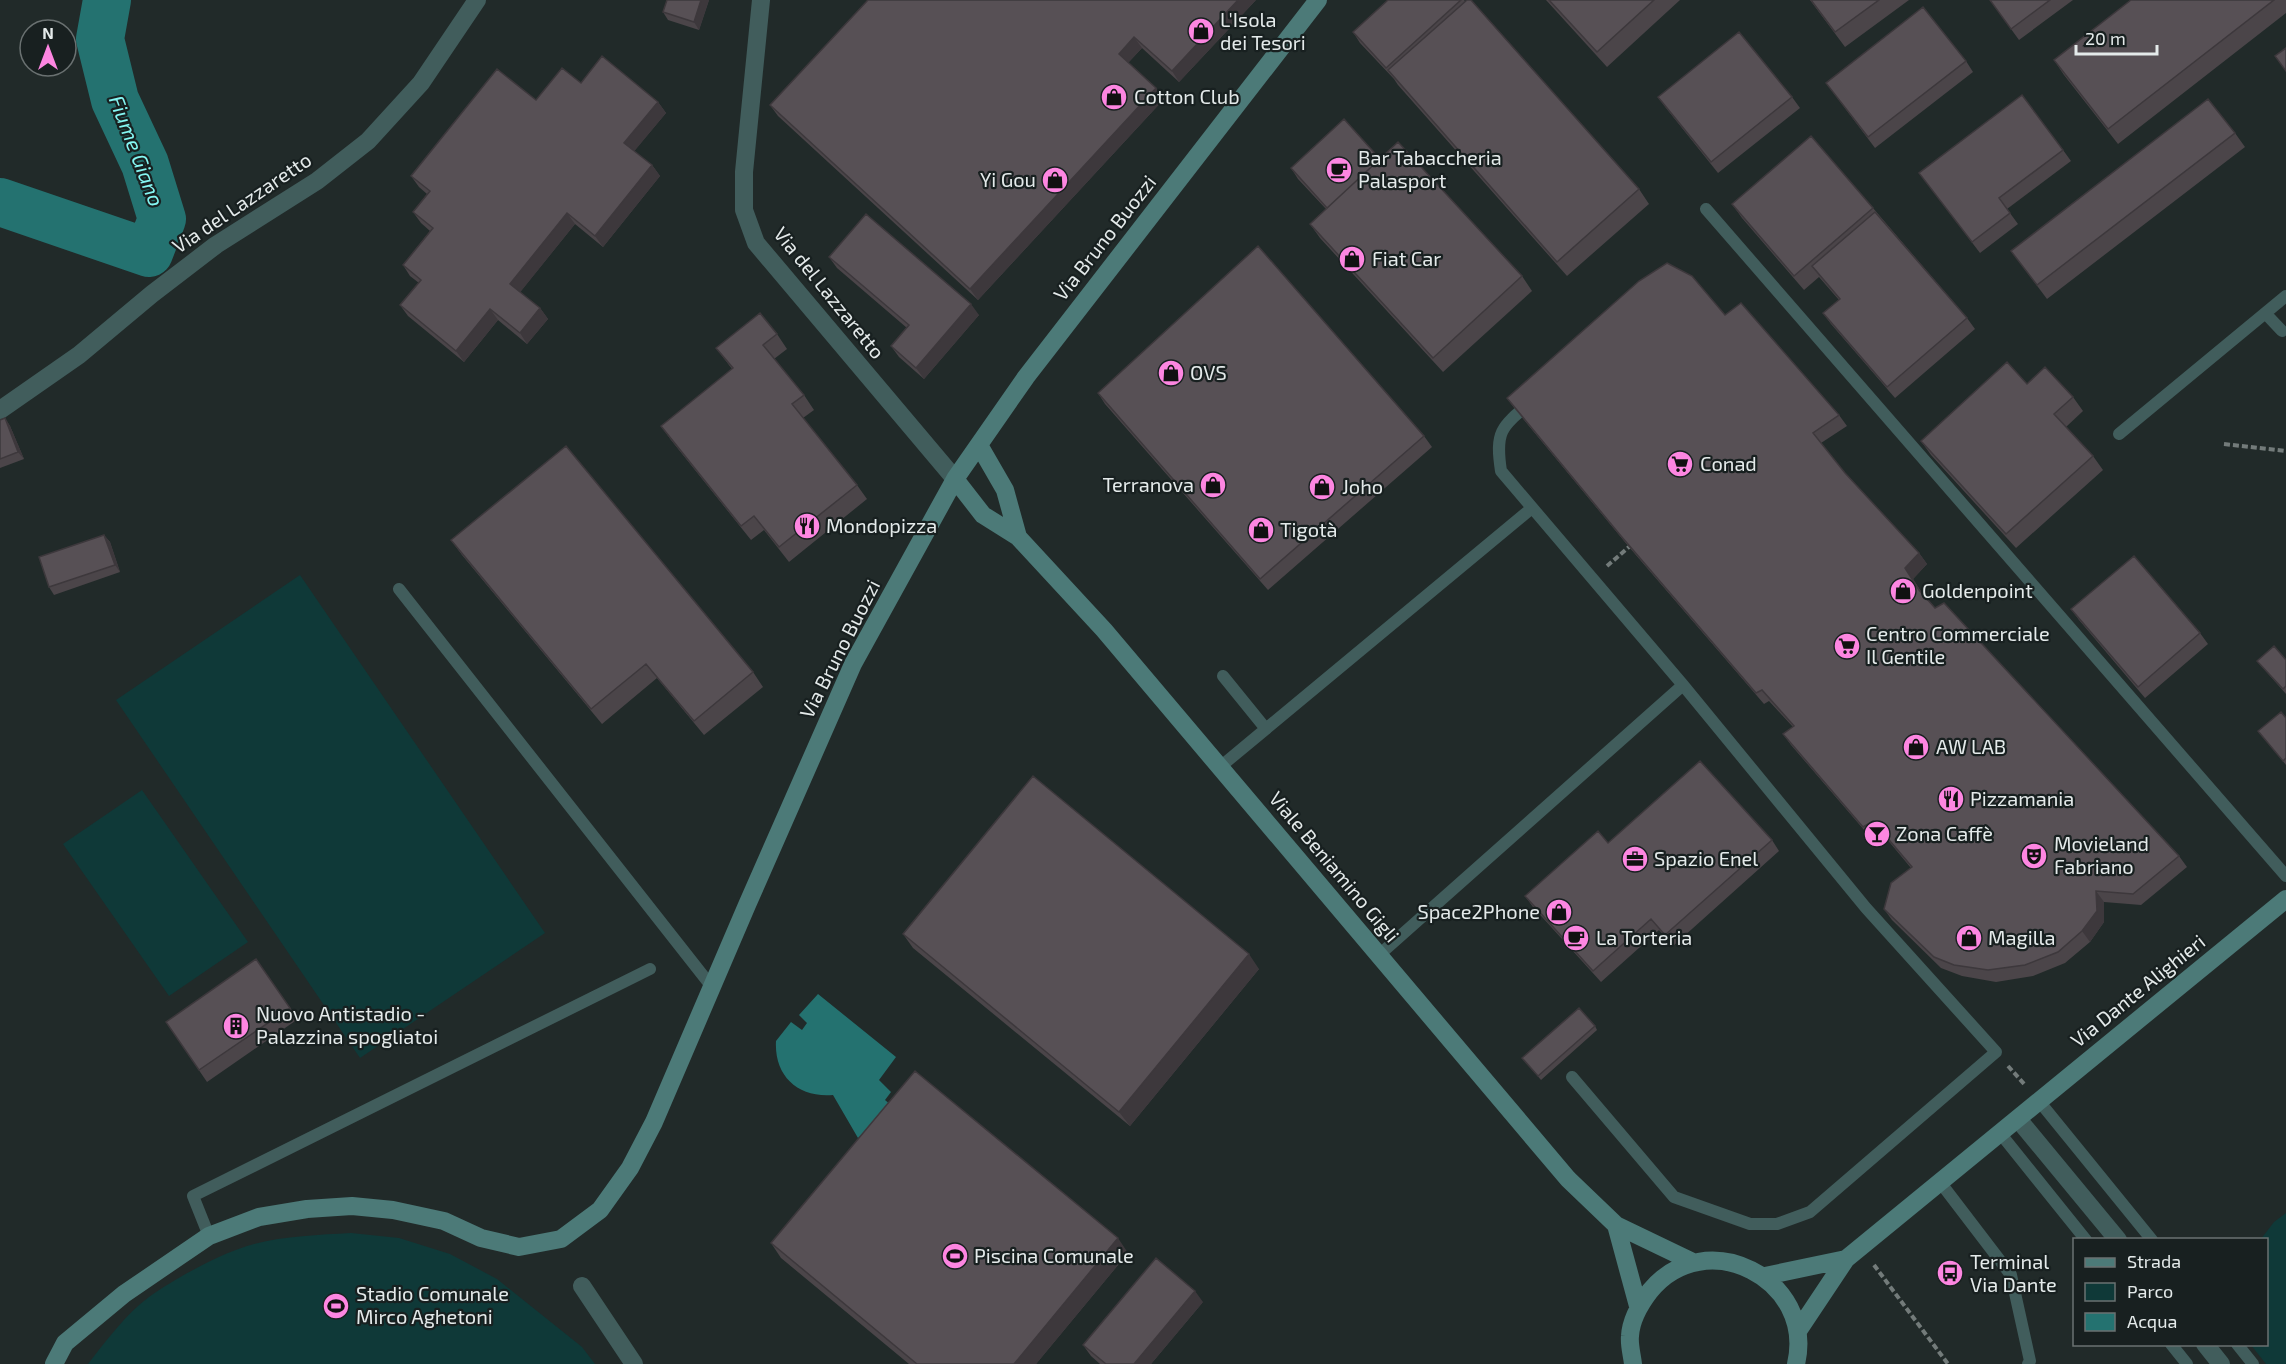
<svg xmlns="http://www.w3.org/2000/svg" width="2286" height="1364" font-family="'Exo 2',sans-serif">
<rect width="100%" height="100%" fill="#212a29"/>
<path fill="#0f3938" d="M 300,575 L 545,933 L 360,1058 L 116,700 Z
M 142,790 L 248,942 L 169,996 L 63,844 Z
M 2286,1213 L 2286,1364 L 2266,1364 L 2251,1345 L 2266,1344 L 2266,1240 L 2261,1239 L 2274,1222 Z
M 351,1233 L 399,1238 L 450,1254 L 497,1279 L 582,1347 L 595,1364 L 88,1364 C 106,1341 125,1315 149,1297 C 174,1279 218,1255 247,1246 C 280,1236 317,1235 351,1233 Z"/>
<path fill="#247270" d="M 818,994 L 896,1057 L 879,1080 L 891,1092 L 885,1100 L 893,1107 L 858,1138 L 833,1095 C 798,1098 774,1076 776,1041 L 791,1022 L 802,1030 L 807,1023 L 799,1015 Z"/>
<g fill="none" stroke-linecap="round" stroke-linejoin="round">
<path stroke="#247270" stroke-width="48" d="M 0,202 L 149,253 L 162,219 L 145,164 L 115,100 L 100,39 L 107,0"/>
<path stroke="#737b7a" stroke-width="4" stroke-dasharray="6 3" stroke-linecap="butt" d="M 2224,444 L 2286,451
M 1607,566 L 1629,547
M 2008,1066 L 2025,1085
M 1874,1265 L 1948,1364"/>
<path stroke="#415d5c" stroke-width="12" d="M 1706,209 L 2286,876
M 2265,313 L 2282,331
M 1529,404 C 1501,427 1495,432 1501,471 L 1683,685 L 1866,908 L 1996,1052 L 1810,1212 L 1777,1224 L 1750,1224 L 1674,1197 L 1572,1077
M 2119,434 L 2286,296
M 399,589 L 712,987
M 1223,676 L 1266,729
M 1220,767 L 1532,508
M 1379,955 L 1683,685
M 2039,1101 L 2152,1240
M 2000,1133 L 2086,1240
M 1940,1182 L 2011,1275 L 2030,1361 L 2028,1364
M 209,1236 L 193,1196 L 650,969
M 2171,1344 L 2187,1364
M 2237,1344 L 2253,1364"/>
<path stroke="#415d5c" stroke-width="18" d="M 761,0 L 744,172 L 744,210 L 756,243 L 955,479
M 0,410 L 79,355 L 152,294 L 216,245 L 317,181 L 368,141 L 421,83 L 477,0
M 2018,1119 L 2118,1240
M 582,1286 L 634,1364
M 2205,1344 L 2221,1364"/>
<path stroke="#4c7a78" stroke-width="18" d="M 979,445 L 1005,490 L 1018,537
M 955,479 L 983,515 L 1018,537 L 1104,630 L 1568,1179 L 1616,1225 L 1693,1262
M 1616,1225 L 1638,1306
M 1765,1276 L 1846,1259
M 1798,1331 L 1846,1259 L 2286,899
M 54,1364 L 65,1343 L 124,1294 L 209,1236 L 259,1217 L 307,1209 L 352,1206 L 393,1210 L 444,1221 L 481,1238 L 519,1247 L 561,1239 L 600,1210 L 630,1168 L 654,1122 L 747,905 L 853,664 L 955,479 L 1026,377 L 1318,0
M 1633,1364 C 1632,1355 1629,1345 1630,1336 C 1631,1319 1640,1304 1650,1291 C 1705,1223 1816,1279 1796,1364"/>
</g>
<path fill="#4b4549" d="M 709,0 L 699,30 L 668,20 L 663,12 Z
M 1256,0 L 1179,82 L 1142,48 L 1128,63 L 1156,88 L 1164,99 L 978,300 L 778,116 L 770,105 Z
M 1388,0 L 1464,0 L 1639,189 L 1649,204 L 1567,276 L 1398,85 L 1394,79 L 1360,43 L 1353,32 Z
M 1546,0 L 1680,0 L 1607,67 Z
M 1810,0 L 1909,0 L 1845,47 Z
M 1990,0 L 2073,0 L 2019,40 Z
M 2131,0 L 2286,0 L 2286,13 L 2118,144 L 2064,75 L 2054,60 Z
M 1966,61 L 1973,72 L 1875,148 L 1826,83 Z
M 581,83 L 658,102 L 666,113 L 634,151 L 652,165 L 660,176 L 603,247 L 575,224 L 520,292 L 540,308 L 548,319 L 527,344 L 498,320 L 464,362 L 408,316 L 400,305 L 419,283 L 410,276 L 403,265 L 430,231 L 421,223 L 413,212 L 427,194 L 419,187 L 411,176 L 536,100 Z
M 1658,97 L 1792,97 L 1800,108 L 1718,173 L 1666,108 Z
M 2235,133 L 2245,147 L 2047,299 L 2011,251 Z
M 2063,150 L 2071,161 L 2007,209 L 2018,224 L 1980,253 L 1919,173 Z
M 1380,159 L 1522,276 L 1532,291 L 1443,372 L 1320,238 L 1310,224 L 1326,209 L 1298,179 L 1291,168 Z
M 1732,204 L 1873,208 L 1967,318 L 1975,329 L 1895,398 L 1831,324 L 1823,313 L 1839,300 L 1819,277 L 1804,290 L 1742,218 Z
M 829,257 L 979,315 L 924,379 L 899,357 L 891,346 L 907,328 L 837,268 Z
M 1725,315 L 1839,415 L 1847,426 L 1821,443 L 1845,473 L 1919,553 L 1927,564 L 1913,579 L 1922,593 L 1935,608 L 2179,856 L 2187,867 L 2141,905 L 2104,902 L 2104,922 L 2090,942 L 2065,963 L 2033,976 L 1996,982 L 1962,976 L 1941,968 L 1892,920 L 1884,909 L 1911,868 L 1881,832 L 1871,838 L 1791,745 L 1783,734 L 1793,727 L 1769,701 L 1764,704 L 1629,547 L 1515,409 L 1507,398 Z
M 777,334 L 787,349 L 774,359 L 804,395 L 814,410 L 803,418 L 857,485 L 867,499 L 789,562 L 764,530 L 751,540 L 671,440 L 661,426 L 732,369 L 716,348 Z
M 2027,384 L 2073,397 L 2083,411 L 2066,427 L 2093,456 L 2103,470 L 2016,548 L 1931,455 L 1921,441 Z
M 1098,393 L 1424,436 L 1432,447 L 1268,590 L 1105,404 Z
M 5,418 L 10,426 L 24,459 L 0,468 L 0,420 Z
M 104,535 L 110,542 L 120,572 L 54,595 L 49,587 Z
M 451,540 L 753,672 L 763,687 L 704,735 L 657,678 L 602,724 L 462,555 Z
M 2071,609 L 2200,633 L 2208,644 L 2145,698 L 2079,620 Z
M 2286,660 L 2286,694 L 2263,668 L 2257,661 Z
M 2286,718 L 2286,765 L 2258,731 Z
M 1772,840 L 1779,851 L 1673,946 L 1659,930 L 1601,982 L 1533,907 L 1525,896 L 1608,843 Z
M 903,934 L 1259,969 L 1130,1126 L 913,948 Z
M 256,959 L 298,1019 L 207,1082 L 166,1022 Z
M 1595,1026 L 1597,1030 L 1541,1080 L 1522,1058 Z
M 771,1243 L 1128,1253 L 1036,1364 L 909,1364 L 781,1258 Z
M 1203,1302 L 1151,1364 L 1100,1364 L 1091,1356 L 1083,1345 Z"/>
<path fill="#3d383c" d="M 701,0 L 709,0 L 699,30 L 694,22 Z
M 1238,0 L 1256,0 L 1179,82 L 1172,71 Z
M 1134,37 L 1142,48 L 1126,65 L 1119,54 Z
M 1156,88 L 1164,99 L 978,300 L 970,289 Z
M 658,102 L 666,113 L 632,154 L 624,143 Z
M 652,165 L 660,176 L 603,247 L 595,236 Z
M 567,213 L 575,224 L 518,295 L 510,284 Z
M 971,304 L 979,315 L 924,379 L 916,368 Z
M 540,308 L 548,319 L 527,344 L 520,333 Z
M 490,309 L 498,320 L 464,362 L 456,351 Z
M 5,418 L 10,426 L 24,459 L 18,452 Z
M 104,535 L 110,542 L 120,572 L 115,565 Z
M 1919,553 L 1927,564 L 1913,579 L 1927,601 L 1905,568 Z
M 2096,891 L 2104,902 L 2104,922 L 2090,942 L 2082,931 Z
M 1249,954 L 1259,969 L 1130,1126 L 1119,1112 Z
M 1118,1238 L 1128,1253 L 1036,1364 L 1014,1364 Z
M 1195,1291 L 1203,1302 L 1151,1364 L 1134,1364 Z"/>
<path fill="#575055" stroke="#3d383c" stroke-width="1.5" d="M 667,0 L 701,0 L 694,22 L 663,12 Z
M 868,0 L 1238,0 L 1172,71 L 1134,37 L 1119,54 L 1156,88 L 970,289 L 770,105 Z
M 1388,0 L 1461,0 L 1386,68 L 1353,32 Z
M 1467,0 L 1471,0 L 1639,189 L 1557,262 L 1388,70 Z
M 1549,0 L 1654,0 L 1597,52 Z
M 1811,0 L 1879,0 L 1835,32 Z
M 1990,0 L 2050,0 L 2011,29 Z
M 2131,0 L 2274,0 L 2108,129 L 2054,60 Z
M 1923,7 L 1966,61 L 1868,137 L 1826,83 Z
M 1739,32 L 1792,97 L 1711,162 L 1658,97 Z
M 2286,48 L 2286,71 L 2275,56 Z
M 602,56 L 658,102 L 624,143 L 652,165 L 595,236 L 567,213 L 510,284 L 540,308 L 520,333 L 490,309 L 456,351 L 400,305 L 421,280 L 403,265 L 433,228 L 413,212 L 430,191 L 411,176 L 497,69 L 536,100 L 562,68 L 581,83 Z
M 2022,95 L 2063,150 L 1999,198 L 2010,213 L 1972,242 L 1919,173 Z
M 2208,99 L 2235,133 L 2037,285 L 2011,251 Z
M 1344,119 L 1380,159 L 1327,208 L 1291,168 Z
M 1811,136 L 1873,208 L 1794,276 L 1732,204 Z
M 1398,142 L 1522,276 L 1433,358 L 1310,224 Z
M 1875,212 L 1967,318 L 1887,387 L 1823,313 L 1840,299 L 1812,266 Z
M 866,214 L 971,304 L 916,368 L 891,346 L 909,325 L 829,257 Z
M 1258,246 L 1424,436 L 1260,579 L 1098,393 Z
M 1667,263 L 1692,276 L 1725,315 L 1741,303 L 1839,415 L 1813,433 L 1845,473 L 1919,553 L 1905,568 L 1919,590 L 1935,608 L 1944,603 L 2179,856 L 2133,894 L 2096,891 L 2097,911 L 2082,931 L 2058,952 L 2025,965 L 1988,970 L 1954,965 L 1934,957 L 1884,909 L 1891,883 L 1912,867 L 1873,821 L 1863,827 L 1783,734 L 1794,726 L 1762,690 L 1756,693 L 1621,536 L 1507,398 L 1639,281 Z
M 760,313 L 777,334 L 763,345 L 804,395 L 792,404 L 857,485 L 779,547 L 754,516 L 741,526 L 661,426 L 733,368 L 716,348 Z
M 2007,362 L 2027,384 L 2045,367 L 2073,397 L 2054,414 L 2093,456 L 2006,534 L 1921,441 Z
M 5,418 L 18,452 L 0,459 L 0,420 Z
M 566,446 L 753,672 L 694,721 L 646,664 L 591,709 L 451,540 Z
M 104,535 L 115,565 L 49,587 L 39,557 Z
M 2134,556 L 2200,633 L 2138,687 L 2071,609 Z
M 2274,646 L 2286,660 L 2286,686 L 2283,689 L 2257,661 Z
M 2281,712 L 2286,718 L 2286,758 L 2283,761 L 2258,731 Z
M 1700,761 L 1772,840 L 1665,935 L 1651,919 L 1593,971 L 1525,896 L 1598,831 L 1608,843 Z
M 1033,776 L 1249,954 L 1119,1112 L 903,934 Z
M 256,959 L 290,1008 L 199,1070 L 166,1022 Z
M 1579,1008 L 1595,1026 L 1538,1076 L 1522,1058 Z
M 915,1071 L 1118,1238 L 1014,1364 L 917,1364 L 771,1243 Z
M 1156,1258 L 1195,1291 L 1134,1364 L 1106,1364 L 1083,1345 Z"/>
<defs>
<symbol id="shop-disc" viewBox="-11 -11 22 22"><circle r="9.5" fill="#fd86e1" stroke="#182020"/><path d="M-5-2.5h2.3a2.7 3.5 0 0 1 5.4 0H5L5.5 6h-11ZM-1.5-2.5h3a1.5 2.3 0 0 0-3 0Z" fill="#111"/></symbol>
<symbol id="cafe-disc" viewBox="-11 -11 22 22"><circle r="9.5" fill="#fd86e1" stroke="#182020"/><path d="M-5.5-4.5H6V0H3Q3 3.5 0 3.5H-2.5Q-5.5 3.5-5.5 0ZM3-3.2v2h1.7v-2ZM-6 4.5H4V6H-6Z" fill="#111"/></symbol>
<symbol id="supermarket-disc" viewBox="-11 -11 22 22"><circle r="9.5" fill="#fd86e1" stroke="#182020"/><path d="M-6-5.5h2.5l.6 2H6L4.5 2H-2.5L-4.4-4H-6ZM-1.5 3.2a1.3 1.3 0 1 0 .1 0ZM3 3.2a1.3 1.3 0 1 0 .1 0Z" fill="#111"/></symbol>
<symbol id="restaurant-disc" viewBox="-11 -11 22 22"><circle r="9.5" fill="#fd86e1" stroke="#182020"/><path d="M-5-6h1v4h1v-4h1v4h1v-4h1v5L-1.5 .5V6h-2V.5L-5-1ZM5-6V6H3V1.5H1.5Q1.5-4 5-6Z" fill="#111"/></symbol>
<symbol id="bar-disc" viewBox="-11 -11 22 22"><circle r="9.5" fill="#fd86e1" stroke="#182020"/><path d="M-6-5H6L.8 .8V4.5H3.5V6h-7V4.5H-.8V.8Z" fill="#111"/></symbol>
<symbol id="theatre-disc" viewBox="-11 -11 22 22"><circle r="9.5" fill="#fd86e1" stroke="#182020"/><path d="M-5-5.5Q0-4 5-5.5V0Q5 5 0 6Q-5 5-5 0ZM-3.3-2.5H-1v1.5H-3.3ZM1-2.5H3.3v1.5H1ZM-2.8 1Q0 5.5 2.8 1Z" fill="#111"/></symbol>
<symbol id="office-disc" viewBox="-11 -11 22 22"><circle r="9.5" fill="#fd86e1" stroke="#182020"/><path d="M-6-3h4V-5.5h4V-3h4V5H-6ZM-1-4.5V-3h2v-1.5ZM-6 0V1H6V0Z" fill="#111"/></symbol>
<symbol id="building-disc" viewBox="-11 -11 22 22"><circle r="9.5" fill="#fd86e1" stroke="#182020"/><path d="M-4-6H4V6H1V3H-1V6H-4ZM-2.5-4.3h1.7v1.8h-1.7ZM.8-4.3h1.7v1.8H.8ZM-2.5-1h1.7V.8h-1.7ZM.8-1h1.7V.8H.8Z" fill="#111"/></symbol>
<symbol id="stadium-disc" viewBox="-11 -11 22 22"><circle r="9.5" fill="#fd86e1" stroke="#182020"/><path d="M0-5a6.5 5 0 1 0 0 10a6.5 5 0 1 0 0-10ZM-3.5-1.8h7v3.6h-7Z" fill="#111"/></symbol>
<symbol id="bus-disc" viewBox="-11 -11 22 22"><circle r="9.5" fill="#fd86e1" stroke="#182020"/><path d="M-5-6H5V4H4V6H2V4H-2V6H-4V4H-5ZM-3.5-4V0h7V-4ZM-3.5 1.2v1.5H-2V1.2ZM2 1.2v1.5H3.5V1.2Z" fill="#111"/></symbol>
</defs>
<g fill-rule="evenodd">
<use href="#shop-disc" x="1186" y="16" width="30" height="30"/>
<use href="#shop-disc" x="1099" y="82" width="30" height="30"/>
<use href="#cafe-disc" x="1324" y="155" width="30" height="30"/>
<use href="#shop-disc" x="1040" y="165" width="30" height="30"/>
<use href="#shop-disc" x="1337" y="244" width="30" height="30"/>
<use href="#shop-disc" x="1156" y="358" width="30" height="30"/>
<use href="#supermarket-disc" x="1665" y="449" width="30" height="30"/>
<use href="#shop-disc" x="1198" y="470" width="30" height="30"/>
<use href="#shop-disc" x="1307" y="472" width="30" height="30"/>
<use href="#restaurant-disc" x="792" y="511" width="30" height="30"/>
<use href="#shop-disc" x="1246" y="515" width="30" height="30"/>
<use href="#shop-disc" x="1888" y="576" width="30" height="30"/>
<use href="#supermarket-disc" x="1832" y="631" width="30" height="30"/>
<use href="#shop-disc" x="1901" y="732" width="30" height="30"/>
<use href="#restaurant-disc" x="1936" y="784" width="30" height="30"/>
<use href="#bar-disc" x="1862" y="819" width="30" height="30"/>
<use href="#theatre-disc" x="2019" y="841" width="30" height="30"/>
<use href="#office-disc" x="1620" y="844" width="30" height="30"/>
<use href="#shop-disc" x="1544" y="897" width="30" height="30"/>
<use href="#cafe-disc" x="1561" y="923" width="30" height="30"/>
<use href="#shop-disc" x="1954" y="923" width="30" height="30"/>
<use href="#building-disc" x="221" y="1011" width="30" height="30"/>
<use href="#stadium-disc" x="940" y="1241" width="30" height="30"/>
<use href="#bus-disc" x="1935" y="1258" width="30" height="30"/>
<use href="#stadium-disc" x="321" y="1291" width="30" height="30"/>
</g>
<g text-anchor="middle" stroke-width="4.5" stroke-linejoin="round" paint-order="stroke">
<g font-size="20" fill="#e4eaea" stroke="#182020" text-anchor="start">
<text x="1220" y="27">L'Isola<tspan x="1220" dy="23">dei Tesori</tspan></text>
<text x="1134" y="104">Cotton Club</text>
<text x="1358" y="165">Bar Tabaccheria<tspan x="1358" dy="23">Palasport</tspan></text>
<text x="1036" y="187" text-anchor="end">Yi Gou</text>
<text x="1372" y="266">Fiat Car</text>
<text x="1190" y="380">OVS</text>
<text x="1700" y="471">Conad</text>
<text x="1194" y="492" text-anchor="end">Terranova</text>
<text x="1342" y="494">Joho</text>
<text x="826" y="533">Mondopizza</text>
<text x="1280" y="537">Tigotà</text>
<text x="1922" y="598">Goldenpoint</text>
<text x="1866" y="641">Centro Commerciale<tspan x="1866" dy="23">Il Gentile</tspan></text>
<text x="1936" y="754">AW LAB</text>
<text x="1970" y="806">Pizzamania</text>
<text x="1896" y="841">Zona Caffè</text>
<text x="2054" y="851">Movieland<tspan x="2054" dy="23">Fabriano</tspan></text>
<text x="1654" y="866">Spazio Enel</text>
<text x="1540" y="919" text-anchor="end">Space2Phone</text>
<text x="1596" y="945">La Torteria</text>
<text x="1988" y="945">Magilla</text>
<text x="256" y="1021">Nuovo Antistadio -<tspan x="256" dy="23">Palazzina spogliatoi</tspan></text>
<text x="974" y="1263">Piscina Comunale</text>
<text x="1970" y="1269">Terminal<tspan x="1970" dy="23">Via Dante</tspan></text>
<text x="356" y="1301">Stadio Comunale<tspan x="356" dy="23">Mirco Aghetoni</tspan></text>
</g>
<g font-size="20" fill="#e4eaea" stroke="#182020">
<text transform="translate(242 203) rotate(-34)" y="7">Via del Lazzaretto</text>
<text transform="translate(1105 238) rotate(-52)" y="7">Via Bruno Buozzi</text>
<text transform="translate(829 293) rotate(51)" y="7">Via del Lazzaretto</text>
<text transform="translate(840 649) rotate(-63)" y="7">Via Bruno Buozzi</text>
<text transform="translate(1334 867) rotate(50)" y="7">Viale Beniamino Gigli</text>
<text transform="translate(2138 991) rotate(-39)" y="7">Via Dante Alighieri</text>
</g>
<g font-size="21" font-style="italic" fill="#85f7f3" stroke="#182020">
<text transform="translate(136 151) rotate(69)" y="7">Fiume Giano</text>
</g>
</g>
<rect x="2073" y="1238" width="195" height="108" fill="#182020" stroke="#6a7171" stroke-width="1.5"/>
<rect x="2085" y="1258" width="30" height="9" fill="#4c7a78" stroke="#6a7171" stroke-width="1.5"/>
<text x="2127" y="1268" font-size="18" fill="#e4eaea">Strada</text>
<rect x="2085" y="1283" width="30" height="18" fill="#0f3938" stroke="#6a7171" stroke-width="1.5"/>
<text x="2127" y="1298" font-size="18" fill="#e4eaea">Parco</text>
<rect x="2085" y="1313" width="30" height="18" fill="#247270" stroke="#6a7171" stroke-width="1.5"/>
<text x="2127" y="1328" font-size="18" fill="#e4eaea">Acqua</text>
<g transform="translate(48 48)"><circle r="28" fill="#182020" stroke="#6a7171" stroke-width="1.5"/>
<path d="M0-4.5L10 22L0 15L-10 22Z" fill="#fd86e1"/>
<text y="-9" font-size="16" font-weight="bold" text-anchor="middle" fill="#e4eaea">N</text>
</g>
<path d="M2076 45v9h81v-9" fill="none" stroke="#e4eaea" stroke-width="3"/>
<text x="2085" y="45" font-size="18" fill="#e4eaea" stroke="#182020" stroke-width="4.5" paint-order="stroke">20 m</text>
</svg>
